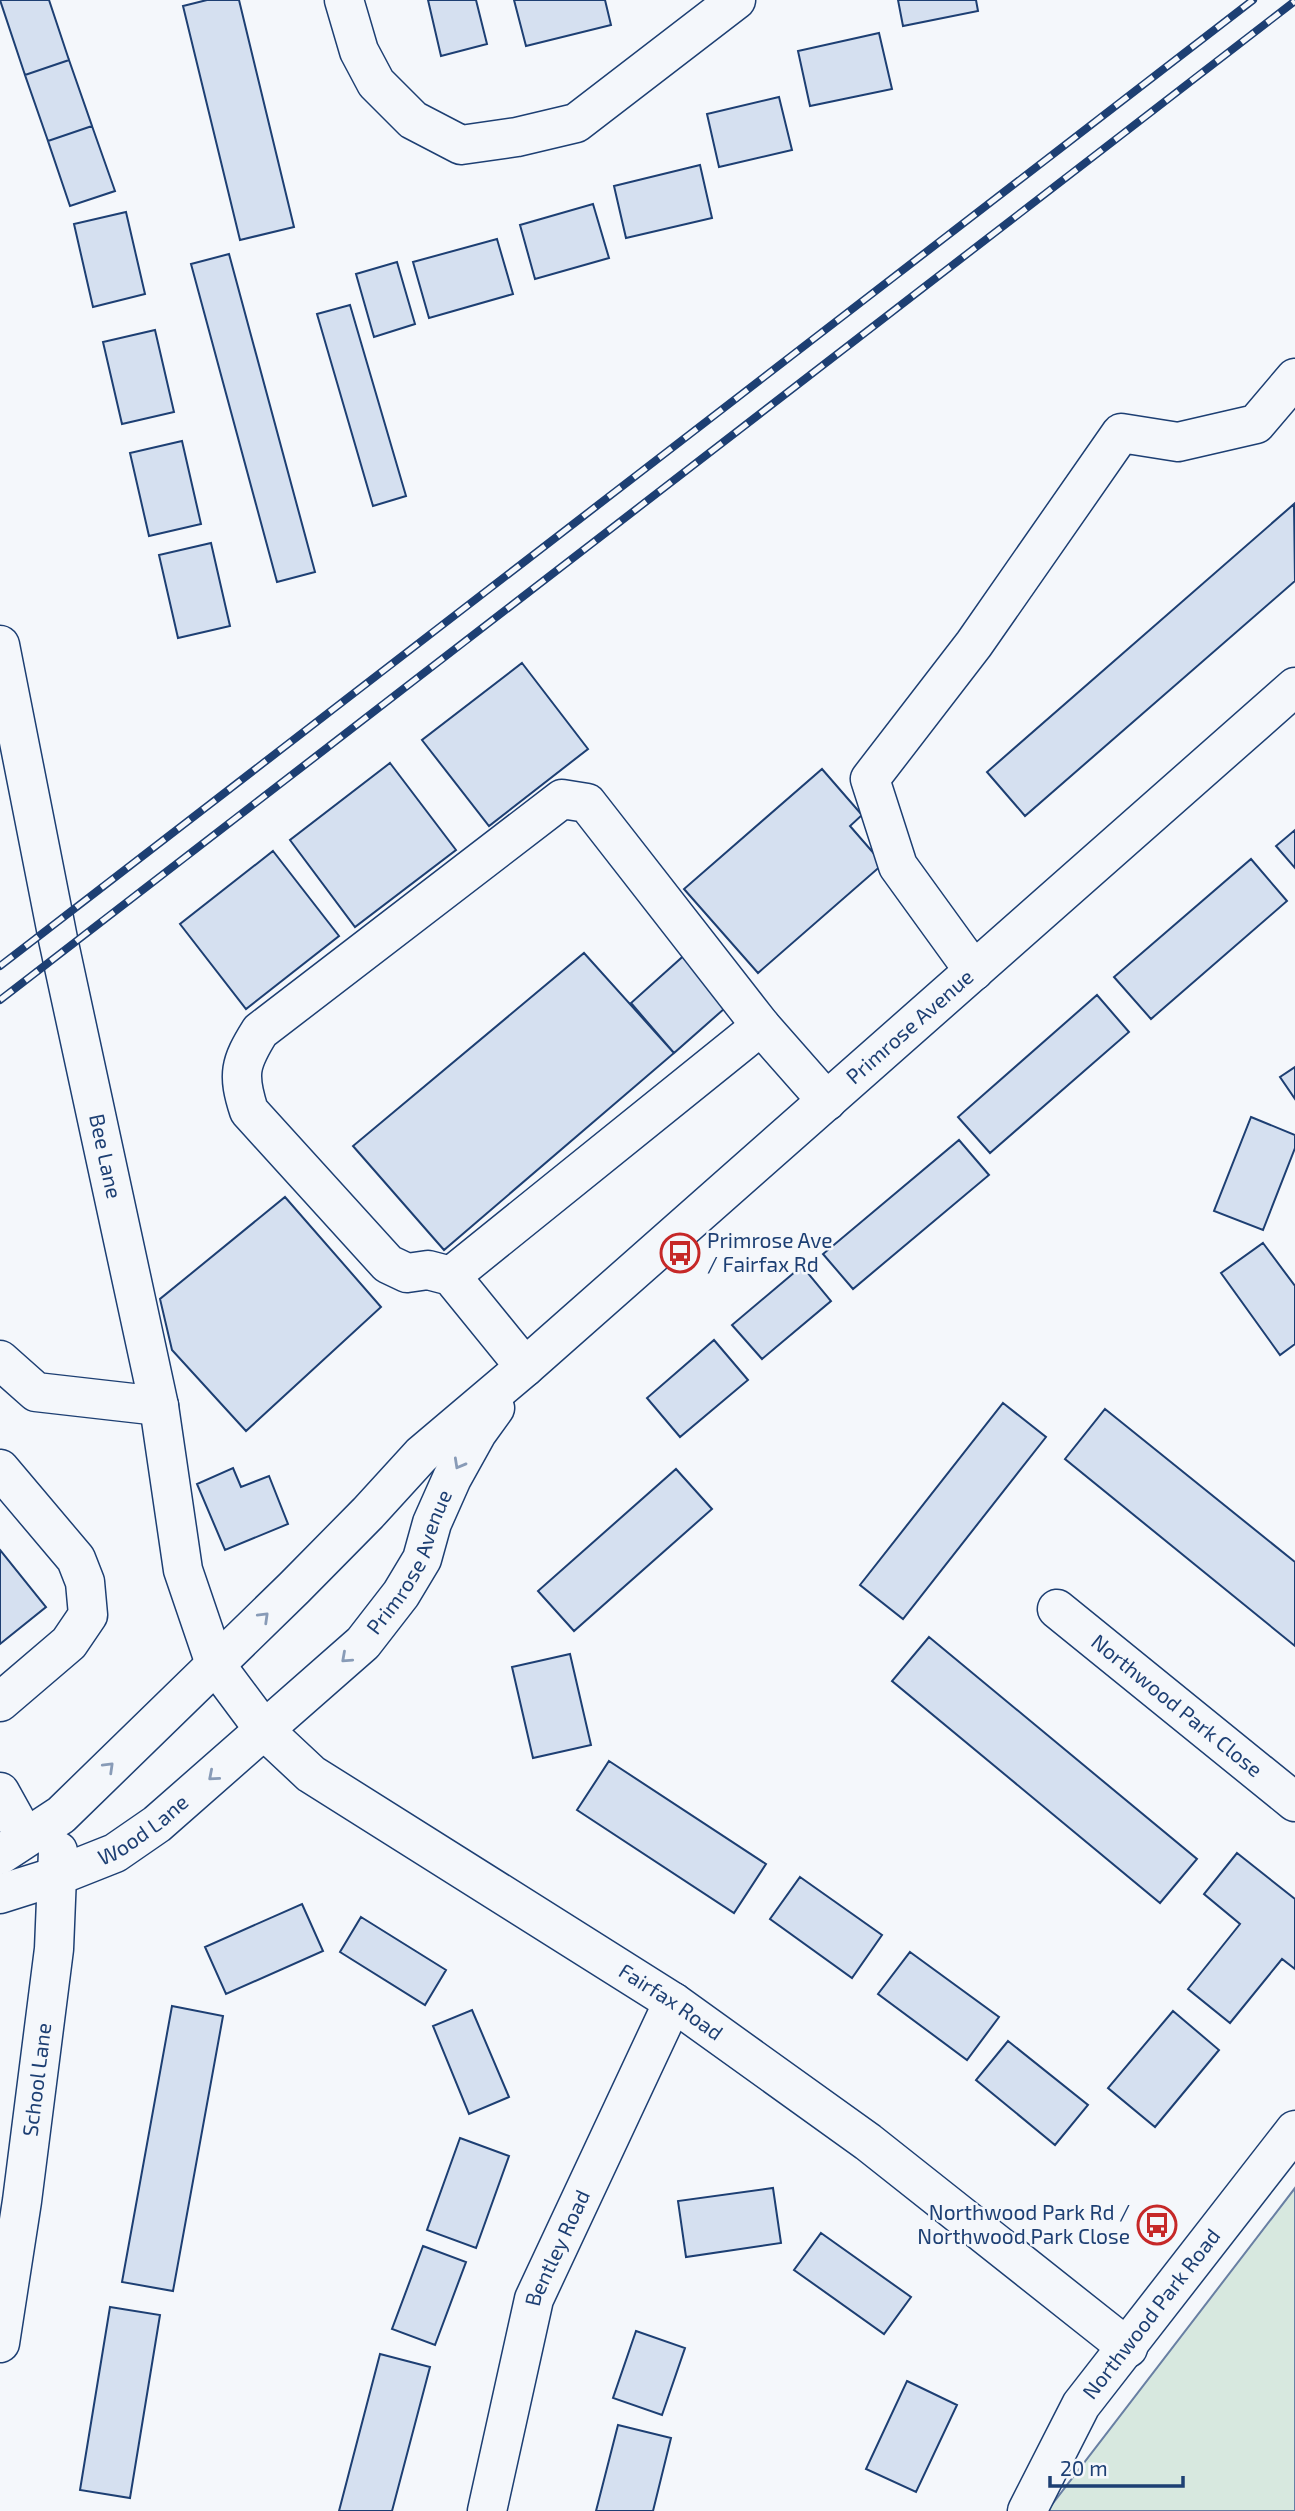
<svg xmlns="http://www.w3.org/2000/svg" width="1295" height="2511" font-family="'Exo 2',sans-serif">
<rect width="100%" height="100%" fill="#f4f7fb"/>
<path fill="#d7e8df" stroke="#687fa3" stroke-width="2" d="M 1295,2188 L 1295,2511 L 1047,2511 Z"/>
<path fill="#d5e0f0" stroke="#1d3f73" stroke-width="2" d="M 0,0 L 49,0 L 69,60 L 25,75 Z
M 207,0 L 239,0 L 294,227 L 240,240 L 183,6 Z
M 428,0 L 476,0 L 487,44 L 441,56 Z
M 514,0 L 605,0 L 611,25 L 526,46 Z
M 898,0 L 976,0 L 978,11 L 903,26 Z
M 879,33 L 892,89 L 810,106 L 798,51 Z
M 69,60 L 92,126 L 48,141 L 25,75 Z
M 779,97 L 792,150 L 719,167 L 707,114 Z
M 92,126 L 115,191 L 70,206 L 48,141 Z
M 700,165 L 712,218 L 626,238 L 614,186 Z
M 593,204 L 609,258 L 535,279 L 520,225 Z
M 126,212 L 145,294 L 93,307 L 74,224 Z
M 497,239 L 513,294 L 429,318 L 413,262 Z
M 229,254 L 315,572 L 277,582 L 191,264 Z
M 397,262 L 415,324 L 374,337 L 356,274 Z
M 350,305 L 406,496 L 373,506 L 317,314 Z
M 155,330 L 174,412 L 122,424 L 103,342 Z
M 182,441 L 201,524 L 149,536 L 130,453 Z
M 1294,504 L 1295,581 L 1025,816 L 987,772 Z
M 211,543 L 230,626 L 178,638 L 159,555 Z
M 522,663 L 588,749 L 489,826 L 422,740 Z
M 390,763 L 456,850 L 355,927 L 290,840 Z
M 822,769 L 862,815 L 850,826 L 883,864 L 758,973 L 684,889 Z
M 1295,830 L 1295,868 L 1276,846 Z
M 273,851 L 339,936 L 246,1009 L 180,924 Z
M 1251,859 L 1287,901 L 1151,1019 L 1114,977 Z
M 689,951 L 733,1001 L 674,1053 L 631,1003 Z
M 584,953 L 674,1053 L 444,1250 L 353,1146 Z
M 1097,995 L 1129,1032 L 990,1153 L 958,1117 Z
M 1295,1067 L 1295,1099 L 1280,1077 Z
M 1251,1117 L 1295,1135 L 1295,1148 L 1263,1230 L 1214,1211 Z
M 959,1140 L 989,1175 L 853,1289 L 823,1254 Z
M 285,1197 L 381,1307 L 246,1431 L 172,1350 L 160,1299 Z
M 1263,1243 L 1295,1286 L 1295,1344 L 1280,1355 L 1221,1273 Z
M 802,1266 L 831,1301 L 762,1359 L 732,1325 Z
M 714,1340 L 748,1380 L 680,1437 L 647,1398 Z
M 1003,1403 L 1046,1437 L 903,1619 L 860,1585 Z
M 1105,1409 L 1295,1562 L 1295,1646 L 1065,1459 Z
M 233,1468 L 241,1487 L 269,1476 L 288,1524 L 225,1550 L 197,1484 Z
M 676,1469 L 712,1509 L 574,1631 L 538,1591 Z
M 0,1550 L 46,1607 L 0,1644 Z
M 929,1637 L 1197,1859 L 1160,1903 L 892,1681 Z
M 570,1654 L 591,1745 L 533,1758 L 512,1667 Z
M 609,1761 L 766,1864 L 734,1913 L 577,1810 Z
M 1237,1853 L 1295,1899 L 1295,1969 L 1282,1959 L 1230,2023 L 1188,1989 L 1240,1924 L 1204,1894 Z
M 800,1877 L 882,1935 L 852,1978 L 770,1919 Z
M 302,1904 L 323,1951 L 226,1994 L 205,1947 Z
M 361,1917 L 446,1970 L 425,2005 L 340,1952 Z
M 910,1952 L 999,2017 L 967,2060 L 878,1994 Z
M 172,2006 L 223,2016 L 173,2291 L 122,2282 Z
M 472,2010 L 509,2097 L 469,2114 L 433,2026 Z
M 1173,2011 L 1219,2050 L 1155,2127 L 1108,2088 Z
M 1008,2041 L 1088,2105 L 1055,2145 L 976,2080 Z
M 460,2138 L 509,2156 L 476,2248 L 427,2230 Z
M 773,2188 L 781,2243 L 686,2257 L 678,2201 Z
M 821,2233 L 911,2297 L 884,2334 L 794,2270 Z
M 423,2246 L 466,2262 L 435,2345 L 392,2329 Z
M 110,2307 L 160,2315 L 130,2498 L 80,2490 Z
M 636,2331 L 685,2348 L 662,2415 L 613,2398 Z
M 380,2354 L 430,2367 L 392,2511 L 339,2511 Z
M 907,2381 L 957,2405 L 916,2492 L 866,2469 Z
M 618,2425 L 671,2438 L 653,2511 L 596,2511 Z"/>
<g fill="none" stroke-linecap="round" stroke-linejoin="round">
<defs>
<g id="minor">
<path d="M 344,0 L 359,51 L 376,83 L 413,120 L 461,145 L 517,137 L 576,123 L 736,0"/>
<path id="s1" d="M 0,645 L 58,939 L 159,1406 L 183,1570 L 215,1664 L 265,1731 L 311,1774 L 673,2002 L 868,2142 L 1128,2348"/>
<path d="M 974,971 L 898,866 L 870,779 L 974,644 L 1121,433 L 1178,442 L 1256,424 L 1295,378"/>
<path d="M 451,1276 L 761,1026"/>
<path d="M 0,1360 L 36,1392 L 159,1406"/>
<path d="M 525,1367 L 451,1276 L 428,1270 L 407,1273 L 388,1264 L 249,1111 C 237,1074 240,1063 260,1031 L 562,799 L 587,803 L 761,1026 L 827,1101"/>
<path id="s2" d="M 1057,1609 L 1295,1802"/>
<path d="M 0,1702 L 69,1643 L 88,1615 L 85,1582 L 76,1559 L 0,1469"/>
<path d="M 0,1792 L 25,1837"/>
<path id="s3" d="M 0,1855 L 61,1815 L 294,1588 L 368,1513 L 421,1455 L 525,1367 L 1295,687"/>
<path id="s4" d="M 0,1894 L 57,1876 L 115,1853 L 157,1824 L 363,1643 L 401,1594 L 422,1559 L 432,1523 L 452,1478 L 477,1433 L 495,1408"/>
<path id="s5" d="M 0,2343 L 22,2201 L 54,1949 L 58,1851"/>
<path id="s6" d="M 487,2511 L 534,2299 L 673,2002"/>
<path id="s7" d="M 1027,2511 L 1081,2405 L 1295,2130"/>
</g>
</defs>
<use href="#minor" stroke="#1d3f73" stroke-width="41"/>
<use href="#minor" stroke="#f4f7fb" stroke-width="38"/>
<defs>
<path id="rail" d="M 0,966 L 1253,0
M 0,1000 L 1295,1"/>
</defs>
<use href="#rail" stroke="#1d3f73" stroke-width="8"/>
<use href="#rail" stroke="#f4f7fb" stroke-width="5" stroke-dasharray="16" stroke-linecap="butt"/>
</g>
<defs><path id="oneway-chevron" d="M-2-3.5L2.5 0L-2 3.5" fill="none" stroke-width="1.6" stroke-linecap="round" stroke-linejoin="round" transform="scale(1.75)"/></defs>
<g stroke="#889bb7">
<use href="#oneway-chevron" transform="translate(459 1464) rotate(119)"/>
<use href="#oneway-chevron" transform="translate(264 1617) rotate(-44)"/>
<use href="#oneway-chevron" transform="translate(346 1658) rotate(138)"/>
<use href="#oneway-chevron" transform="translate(109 1767) rotate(-44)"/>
<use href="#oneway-chevron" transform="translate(213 1776) rotate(139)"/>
</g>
<defs>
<symbol id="bus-ring" viewBox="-11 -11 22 22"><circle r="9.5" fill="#f4f7fb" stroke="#c62828" stroke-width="1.5"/><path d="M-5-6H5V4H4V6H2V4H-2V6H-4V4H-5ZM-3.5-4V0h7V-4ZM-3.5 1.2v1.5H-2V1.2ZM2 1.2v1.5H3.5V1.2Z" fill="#c62828"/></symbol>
</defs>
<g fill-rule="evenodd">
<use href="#bus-ring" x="658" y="1231" width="44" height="44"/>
<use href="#bus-ring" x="1135" y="2203" width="44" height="44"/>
</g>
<g text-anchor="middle" stroke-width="5" stroke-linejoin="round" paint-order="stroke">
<g font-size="21" fill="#1d3f73" stroke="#f4f7fb">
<text dy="7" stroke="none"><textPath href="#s3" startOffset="1232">Primrose Avenue</textPath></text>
<text dy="7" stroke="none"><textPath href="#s1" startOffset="522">Bee Lane</textPath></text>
<text dy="7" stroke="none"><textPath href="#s4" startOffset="542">Primrose Avenue</textPath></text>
<text dy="7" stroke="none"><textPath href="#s2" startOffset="154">Northwood Park Close</textPath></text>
<text dy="7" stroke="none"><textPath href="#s4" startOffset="158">Wood Lane</textPath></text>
<text dy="7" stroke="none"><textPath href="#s1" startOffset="1615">Fairfax Road</textPath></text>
<text dy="7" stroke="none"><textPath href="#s5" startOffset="266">School Lane</textPath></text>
<text dy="7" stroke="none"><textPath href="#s6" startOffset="273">Bentley Road</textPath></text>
<text dy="7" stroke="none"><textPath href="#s7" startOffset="234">Northwood Park Road</textPath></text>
</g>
<g font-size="21" fill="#1d3f73" stroke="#f4f7fb" text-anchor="start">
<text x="707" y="1248">Primrose Ave<tspan x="707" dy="24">/ Fairfax Rd</tspan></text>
<text x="1130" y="2220" text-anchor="end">Northwood Park Rd /<tspan x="1130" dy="24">Northwood Park Close</tspan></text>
</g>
</g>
<path d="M1050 2476v10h133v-10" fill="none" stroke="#1d3f73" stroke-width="3.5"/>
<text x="1060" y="2476" font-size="21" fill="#1d3f73" stroke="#f4f7fb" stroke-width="5" paint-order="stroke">20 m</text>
</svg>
